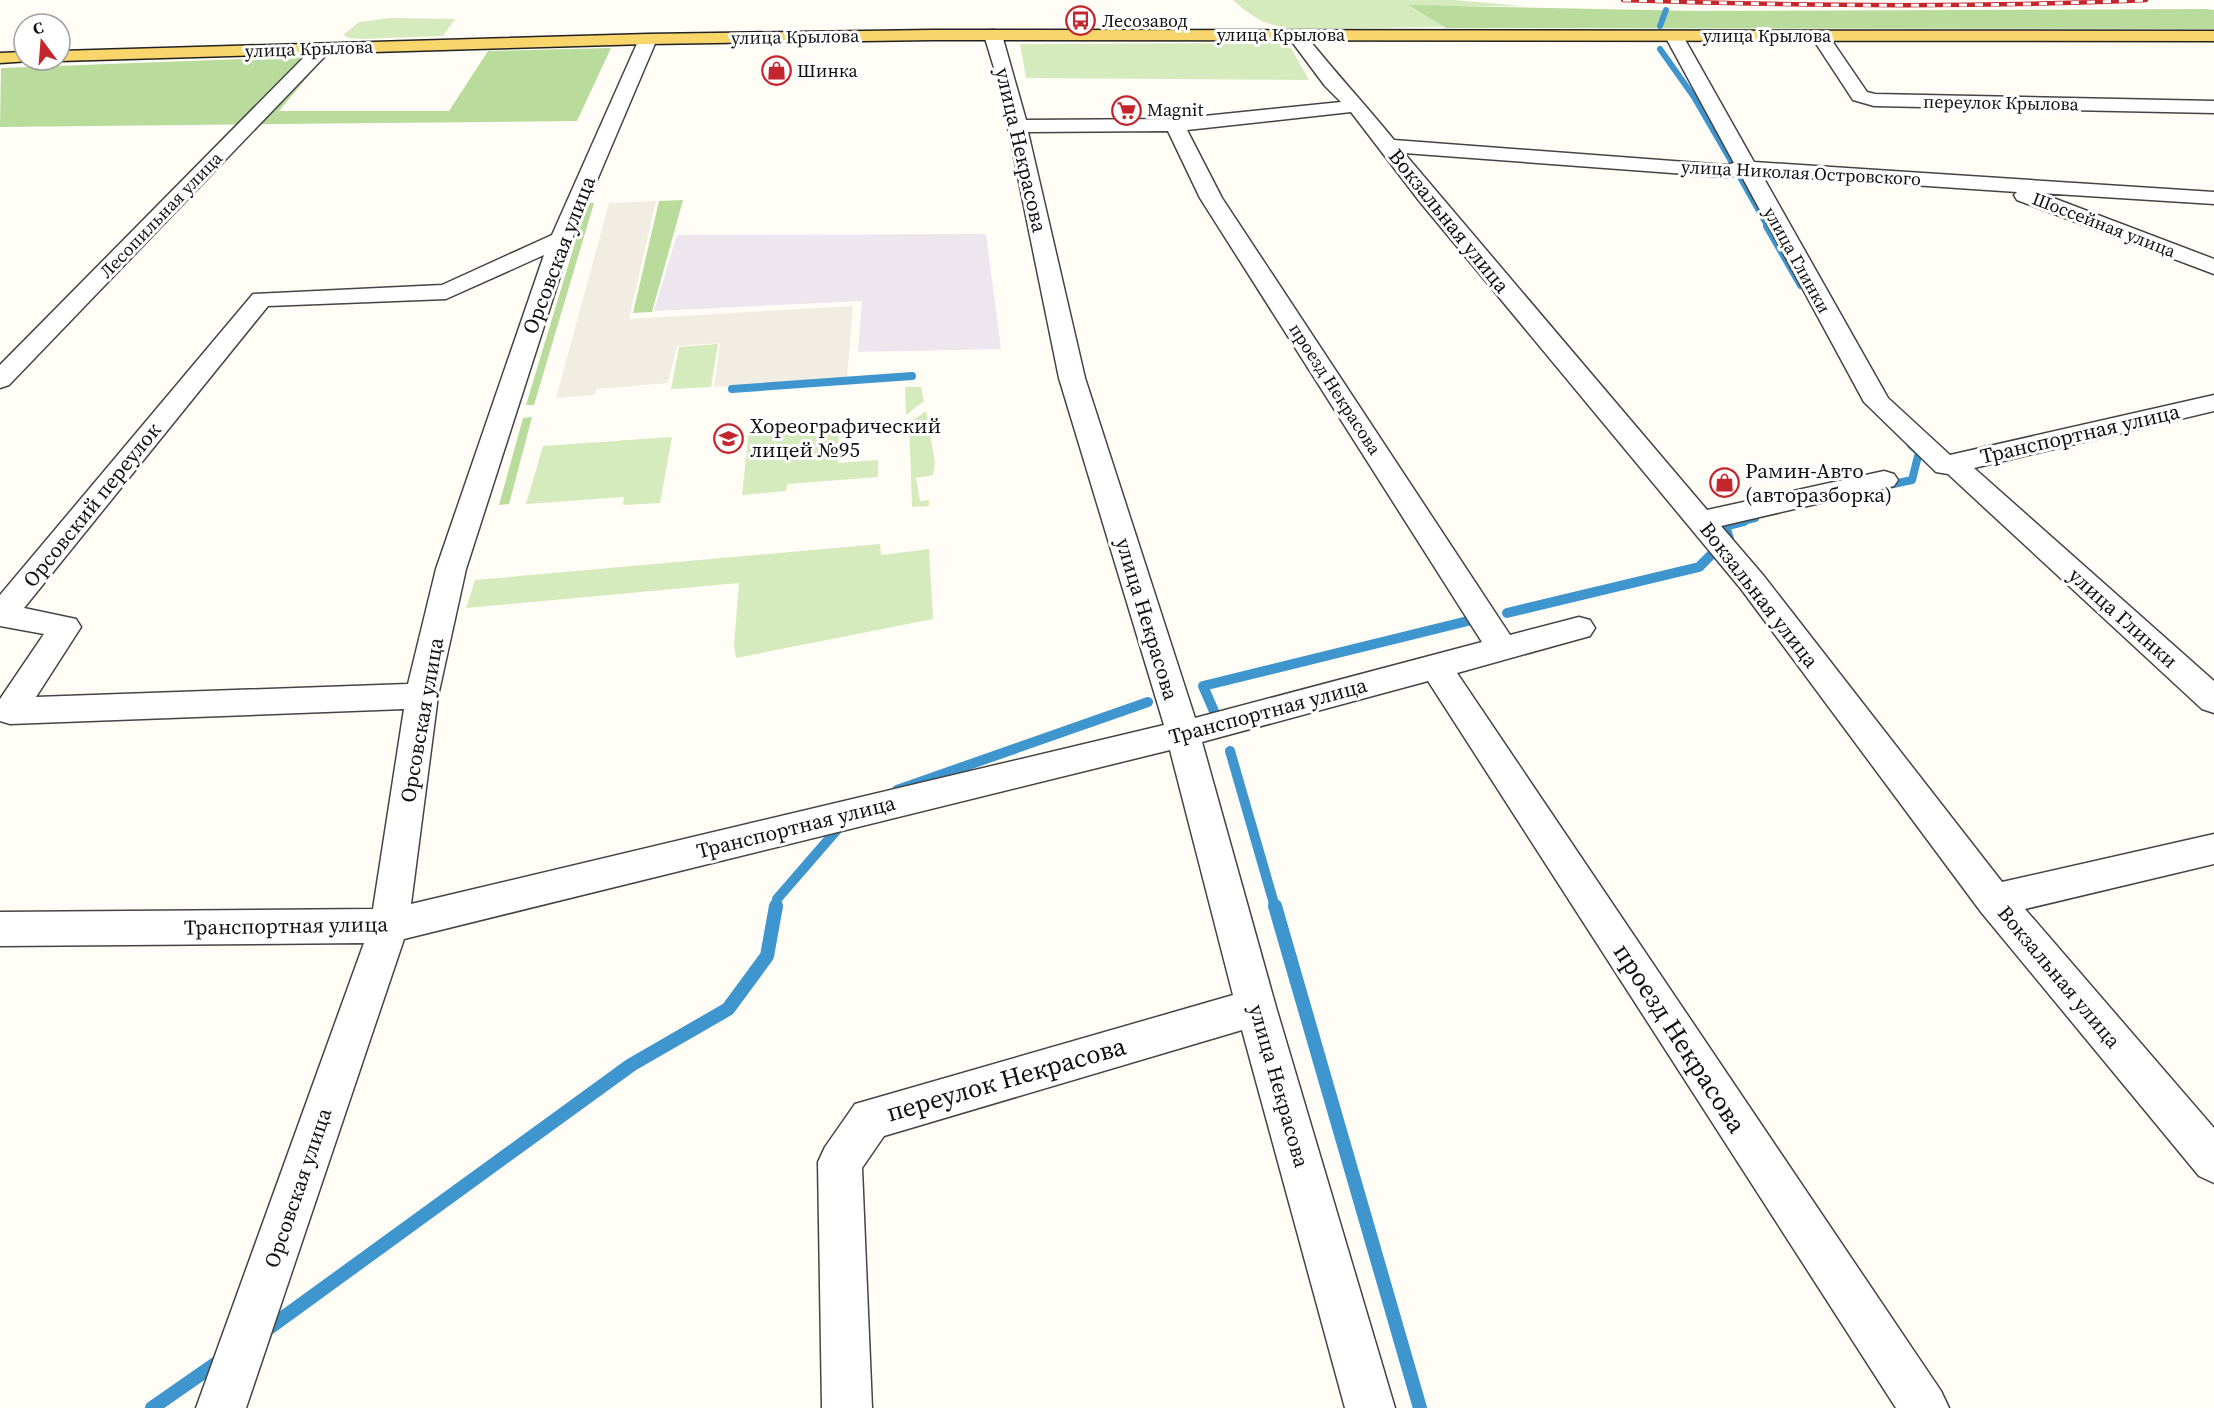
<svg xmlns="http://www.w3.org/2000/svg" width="2214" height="1408" font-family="'Source Serif 4',serif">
<rect width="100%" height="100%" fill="#fffdf5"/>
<path fill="#eee6ef" d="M 986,234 L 1001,349 L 858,352 L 862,301 L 654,311 L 677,235 Z"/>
<path fill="#d5ebbd" d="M 1233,0 L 1455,0 L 1522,6 L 1409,6 L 1445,27 L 1297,29 C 1267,26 1255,20 1233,0 Z
M 391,18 L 455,19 L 443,36 L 362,39 L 349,38 L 343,35 L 359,22 Z
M 1288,43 L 1309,80 L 1026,78 L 1020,44 Z
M 718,344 L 711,387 L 671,389 L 679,347 Z
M 905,387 L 921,387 L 924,401 L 906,415 Z
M 926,411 L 935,463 L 933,475 L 916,478 L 920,501 L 929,500 L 929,506 L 912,507 L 909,423 Z
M 839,422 L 838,463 L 878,460 L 878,477 L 787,484 L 786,491 L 742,495 L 749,429 Z
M 672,437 L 660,503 L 623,505 L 624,497 L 526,504 L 543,446 Z
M 880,544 L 881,555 L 929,549 L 933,619 L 736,658 L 734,645 L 739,583 L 466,608 L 475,580 Z"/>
<path fill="#b9dc9c" d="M 1408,5 L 1697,11 L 2205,9 L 2214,10 L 2214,29 L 1446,28 Z
M 611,48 L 577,121 L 0,127 L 1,68 L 325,56 L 279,111 L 449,111 L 488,51 Z
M 683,200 L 652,312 L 633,313 L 659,201 Z
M 587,203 L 594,203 L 534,405 L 526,405 Z
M 532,417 L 509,504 L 499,505 L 523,418 Z"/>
<path fill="#f1ede2" d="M 656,201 L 629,319 L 853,306 L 847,379 L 714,387 L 720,343 L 677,346 L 668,383 L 597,389 L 595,395 L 556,398 L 609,203 Z"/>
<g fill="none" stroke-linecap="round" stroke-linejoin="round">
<path stroke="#3f96cf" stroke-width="6" d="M 1660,26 L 1666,10
M 1660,49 L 1694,97 L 1731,161
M 1741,179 L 1768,227"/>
<path stroke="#3f96cf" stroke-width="8" d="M 1767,226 L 1801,285
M 732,389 L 912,376
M 1884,486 L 1912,480 L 1919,452 L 1911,445
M 1738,522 L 1755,518"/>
<path stroke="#3f96cf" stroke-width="10" d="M 1729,539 L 1725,526 L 1744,521
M 1507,613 L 1699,567 L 1712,554
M 1217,718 L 1203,686 L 1480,618
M 1230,751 L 1275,907
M 897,790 L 1148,702
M 776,907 L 777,899 L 842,824"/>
<path stroke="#3f96cf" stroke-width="14" d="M 1275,906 L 1420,1408
M 269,1328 L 631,1065 L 728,1009 L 767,956 L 776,906
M 152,1408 L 221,1360"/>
<defs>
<path id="minor" d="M 993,30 L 999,31 L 1002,35 L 1026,120 L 1175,119 L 1341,102 L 1325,86 L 1287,35 L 1290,31 L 1302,31 C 1332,69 1364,103 1394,140 L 1726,165 L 1734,163 L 1665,36 L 1668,32 L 1680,32 L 1683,36 L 1754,162 L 2214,192 L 2214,204 L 2040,193 L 2214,259 L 2214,274 L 2017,200 L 2014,195 L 2017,192 L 1762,175 L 1888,398 L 1950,455 L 2214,395 L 2214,411 L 1974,468 L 2214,681 L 2214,713 L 2202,709 L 1948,474 L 1936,472 L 1864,402 L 1741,175 L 1726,177 L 1404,153 L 1707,510 L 1884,471 L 1894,474 L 1898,480 L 1894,486 L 1721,526 L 1763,575 L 2002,882 L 2214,834 L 2214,864 L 2025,909 L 2214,1128 L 2214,1183 L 2199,1176 L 1981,912 L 1741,589 L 1420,202 L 1351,112 L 1187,130 L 1222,198 L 1510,635 L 1579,617 L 1590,620 L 1595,628 L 1590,636 L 1457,673 L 1941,1391 L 1949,1408 L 1896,1408 L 1428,681 L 1202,742 L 1276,1007 L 1395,1408 L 1345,1408 L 1242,1030 L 884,1136 L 862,1168 L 872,1408 L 822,1408 L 818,1162 L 825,1147 L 855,1104 L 1233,995 L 1170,750 L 404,939 L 246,1408 L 196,1408 L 364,943 L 0,946 L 0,912 L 373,909 L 404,709 L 10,724 L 0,721 L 0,699 L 44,634 L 0,626 L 0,595 L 253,294 L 442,285 L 552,235 L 639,39 L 642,35 L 654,35 L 657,39 L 572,239 L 466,569 L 438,696 L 411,904 L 1164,725 L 1059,378 L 999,84 L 984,35 L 987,31 ZM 1168,131 L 1200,198 L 1482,642 L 1195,718 L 1085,378 L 1028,132 ZM 544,255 L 436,569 L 408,684 L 36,697 L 81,627 L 76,619 L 24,608 L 268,306 L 446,299 Z
M 1820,31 L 1826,32 L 1867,92 L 1875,94 L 2214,101 L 2214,113 L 1874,106 L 1853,100 L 1811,36 L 1814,32 Z
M 322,44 L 328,45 L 331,49 L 328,53 L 9,385 L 0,388 L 0,365 L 316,45 Z"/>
<path id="major" d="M 932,30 L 2214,31 L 2214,41 L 932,40 L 648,44 L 60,61 L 54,60 L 60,60 L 60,51 L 648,34 Z
M 24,52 L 24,60 L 30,61 L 0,63 L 0,53 Z"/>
</defs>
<use href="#minor" stroke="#444" stroke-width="3"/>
<use href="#major" stroke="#222" stroke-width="3"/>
<use href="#minor" fill="#fff" fill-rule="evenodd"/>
<use href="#major" fill="#f9d66b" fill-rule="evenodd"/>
<defs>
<path id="rail" d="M 1623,0 C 1797,6 1972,8 2146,0"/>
</defs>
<use href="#rail" stroke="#c4262e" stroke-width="4.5"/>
<use href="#rail" stroke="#fff" stroke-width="3" stroke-dasharray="8" stroke-linecap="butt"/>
</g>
<defs>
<symbol id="bus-ring" viewBox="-11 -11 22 22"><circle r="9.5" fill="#fff" stroke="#c4262e" stroke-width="1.5"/><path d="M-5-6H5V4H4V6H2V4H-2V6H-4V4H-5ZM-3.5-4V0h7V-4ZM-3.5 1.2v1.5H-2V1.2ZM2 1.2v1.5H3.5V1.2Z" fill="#c4262e"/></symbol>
<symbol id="shop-ring" viewBox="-11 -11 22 22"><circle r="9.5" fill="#fff" stroke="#c4262e" stroke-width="1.5"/><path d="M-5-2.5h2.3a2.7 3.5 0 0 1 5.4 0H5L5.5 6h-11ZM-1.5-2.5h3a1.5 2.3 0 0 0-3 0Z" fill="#c4262e"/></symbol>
<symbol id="supermarket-ring" viewBox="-11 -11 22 22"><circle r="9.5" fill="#fff" stroke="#c4262e" stroke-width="1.5"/><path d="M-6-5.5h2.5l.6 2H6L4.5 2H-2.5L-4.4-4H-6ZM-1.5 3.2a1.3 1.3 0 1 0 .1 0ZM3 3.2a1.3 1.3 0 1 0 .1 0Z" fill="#c4262e"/></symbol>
<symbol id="school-ring" viewBox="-11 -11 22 22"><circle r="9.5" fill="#fff" stroke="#c4262e" stroke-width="1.5"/><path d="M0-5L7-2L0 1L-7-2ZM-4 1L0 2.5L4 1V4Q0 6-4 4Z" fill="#c4262e"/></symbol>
</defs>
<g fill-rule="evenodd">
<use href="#bus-ring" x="1064" y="4" width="33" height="33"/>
<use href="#shop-ring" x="760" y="54" width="33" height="33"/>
<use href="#supermarket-ring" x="1110" y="94" width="33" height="33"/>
<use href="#school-ring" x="712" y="422" width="33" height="33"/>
<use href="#shop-ring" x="1708" y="466" width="33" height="33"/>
</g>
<g text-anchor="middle" stroke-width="6" stroke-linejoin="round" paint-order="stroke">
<g font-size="18" fill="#111" stroke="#fff" text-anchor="start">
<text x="1102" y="27">Лесозавод</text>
<text x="797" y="77">Шинка</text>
<text x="1147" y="116">Magnit</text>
</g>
<g font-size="18" fill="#111" stroke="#fff">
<text x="1281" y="41">улица Крылова</text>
<text x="1767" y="42">улица Крылова</text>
<text transform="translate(795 37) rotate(-1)" y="6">улица Крылова</text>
<text transform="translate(309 49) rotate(-2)" y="6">улица Крылова</text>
<text transform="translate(2001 103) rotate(1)" y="6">переулок Крылова</text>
<text transform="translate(1801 173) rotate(3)" y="6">улица Николая Островского</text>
<text transform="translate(161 215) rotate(-46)" y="6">Лесопильная улица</text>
<text transform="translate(2104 225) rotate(21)" y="6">Шоссейная улица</text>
<text transform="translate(1797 260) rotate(61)" y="6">улица Глинки</text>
<text transform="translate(1335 389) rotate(57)" y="6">проезд Некрасова</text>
</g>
<g font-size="21" fill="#111" stroke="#fff">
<text transform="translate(1021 150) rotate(77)" y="7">улица Некрасова</text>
<text transform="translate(1449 221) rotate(51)" y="7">Вокзальная улица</text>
<text transform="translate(559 255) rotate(-69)" y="7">Орсовская улица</text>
<text transform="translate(2080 434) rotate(-13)" y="7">Транспортная улица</text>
<text transform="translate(92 505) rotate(-51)" y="7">Орсовский переулок</text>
<text transform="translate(1759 595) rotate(52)" y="7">Вокзальная улица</text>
<text transform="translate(2123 618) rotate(42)" y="7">улица Глинки</text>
<text transform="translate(1147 619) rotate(73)" y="7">улица Некрасова</text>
<text transform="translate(1268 711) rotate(-15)" y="7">Транспортная улица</text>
<text transform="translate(422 720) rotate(-80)" y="7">Орсовская улица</text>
<text transform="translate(796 827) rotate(-14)" y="7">Транспортная улица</text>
<text transform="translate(286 926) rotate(-1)" y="7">Транспортная улица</text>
<text transform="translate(2059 977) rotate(50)" y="7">Вокзальная улица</text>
<text transform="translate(1279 1086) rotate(74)" y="7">улица Некрасова</text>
<text transform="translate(298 1188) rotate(-71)" y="7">Орсовская улица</text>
</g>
<g font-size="21" fill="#111" stroke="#fff" text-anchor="start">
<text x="750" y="433">Хореографический<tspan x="750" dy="24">лицей №95</tspan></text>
<text x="1745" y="478">Рамин-Авто<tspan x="1745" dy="24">(авторазборка)</tspan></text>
</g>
<g font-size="26" fill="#111" stroke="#fff">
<text transform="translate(1680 1038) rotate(57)" y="9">проезд Некрасова</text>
<text transform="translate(1006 1079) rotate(-16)" y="9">переулок Некрасова</text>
</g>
</g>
<g transform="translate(42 42) rotate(344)"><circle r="28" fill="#ffffff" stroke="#a0a0a0" stroke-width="1.5"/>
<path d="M0-4.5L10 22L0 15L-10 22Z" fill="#c4262e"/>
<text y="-9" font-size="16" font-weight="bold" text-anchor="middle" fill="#111111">С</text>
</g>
</svg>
